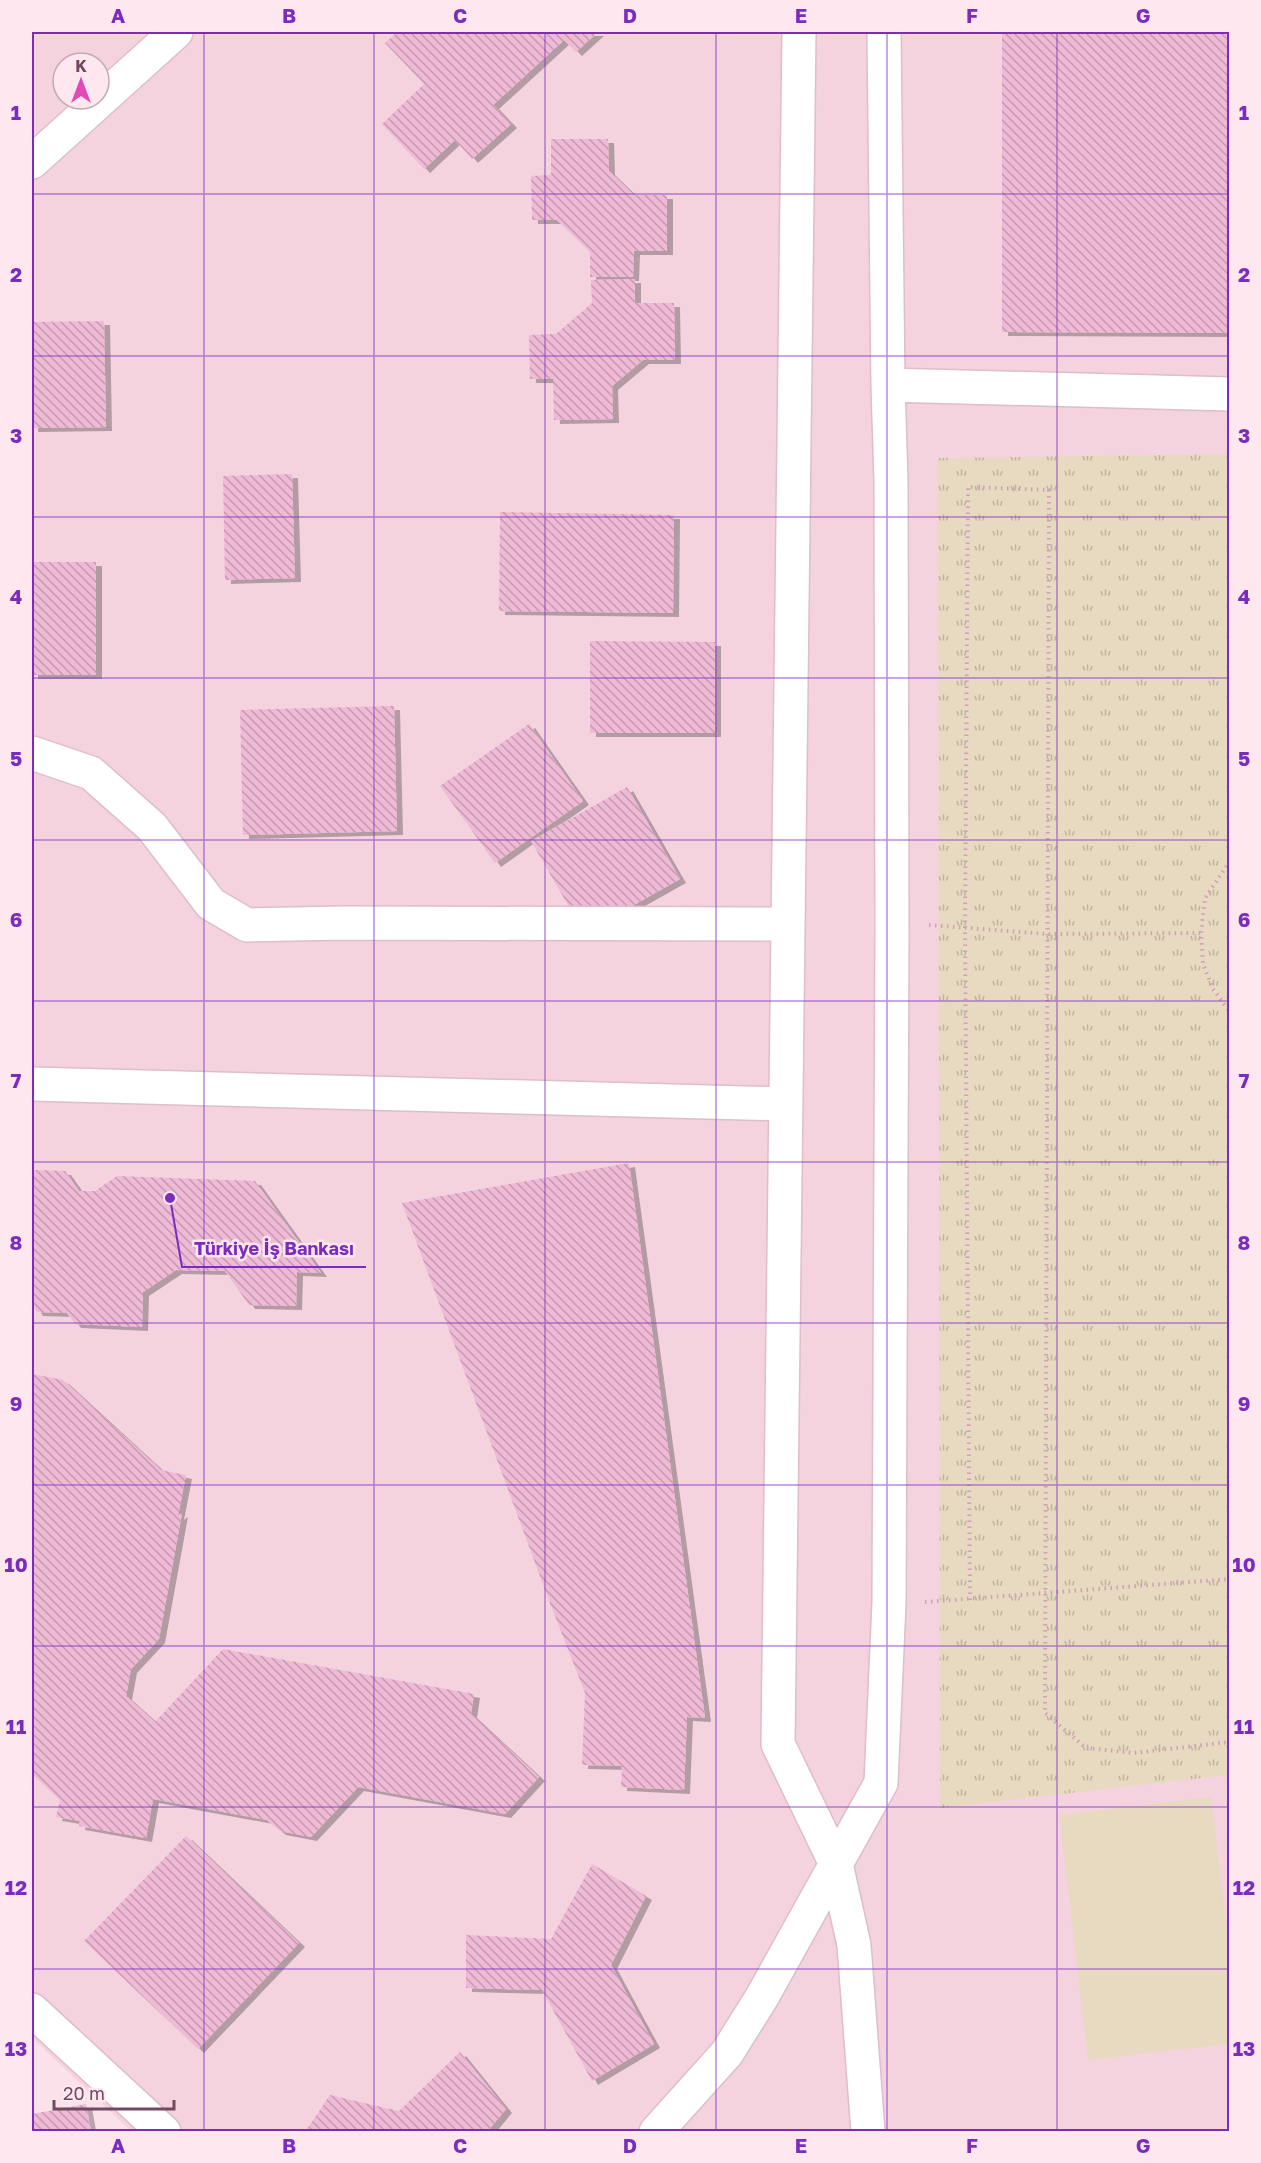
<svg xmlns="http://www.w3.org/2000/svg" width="1261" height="2163" font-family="'Golos Text',sans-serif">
<defs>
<pattern id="grass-tufts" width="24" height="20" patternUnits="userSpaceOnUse" patternTransform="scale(1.5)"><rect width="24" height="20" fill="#e7dac1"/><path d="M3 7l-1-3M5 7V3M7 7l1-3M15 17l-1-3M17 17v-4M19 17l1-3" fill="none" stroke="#c0b3a0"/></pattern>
<pattern id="building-back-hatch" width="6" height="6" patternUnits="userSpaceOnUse" patternTransform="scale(1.5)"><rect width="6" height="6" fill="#efbad6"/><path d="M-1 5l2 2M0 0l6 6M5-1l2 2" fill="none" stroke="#c699b1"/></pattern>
<filter id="shadow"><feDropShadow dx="6" dy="4" stdDeviation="0" flood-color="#0004"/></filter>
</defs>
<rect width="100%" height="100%" fill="#fbe1e9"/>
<path fill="#f4d3df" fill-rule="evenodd" d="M 32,32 L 1229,32 L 1229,2131 L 131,2131 L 32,2038 ZM 63,63 L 99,63 L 99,99 L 63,99 Z"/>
<path fill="url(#grass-tufts)" d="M 1230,454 L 1229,1775 L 940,1808 L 938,458 Z"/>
<path fill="#e7dac1" d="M 1211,1797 L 1229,1947 L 1229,2044 L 1088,2060 L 1059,1815 Z"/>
<path fill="url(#building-back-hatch)" filter="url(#shadow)" d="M 397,32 L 598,32 L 576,52 L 564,40 L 493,105 L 511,124 L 472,159 L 455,140 L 424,169 L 382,124 L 424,84 L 385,43 Z
M 1002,32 L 1230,32 L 1230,333 L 1002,332 Z
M 551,139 L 608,139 L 609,171 L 634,195 L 667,195 L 667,251 L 634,251 L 633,277 L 590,277 L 590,252 L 557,220 L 532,220 L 531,176 L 551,175 Z
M 635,279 L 635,303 L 674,303 L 675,360 L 643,360 L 612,386 L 613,419 L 554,420 L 553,379 L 530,379 L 529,335 L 556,334 L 592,303 L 591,280 Z
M 104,321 L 106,427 L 32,428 L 32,322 Z
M 292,474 L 295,578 L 225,580 L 223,476 Z
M 500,512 L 674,515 L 673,613 L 499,611 Z
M 32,562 L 96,562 L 96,675 L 32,675 Z
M 590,641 L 715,642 L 715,733 L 590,733 Z
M 394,706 L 397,831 L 243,835 L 240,710 Z
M 529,724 L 583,801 L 495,863 L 440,786 Z
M 627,787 L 680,879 L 584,933 L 531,841 Z
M 629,1163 L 705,1718 L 687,1717 L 684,1790 L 621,1787 L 622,1766 L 582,1765 L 585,1693 L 551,1606 L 402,1203 Z
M 32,1170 L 65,1171 L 79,1191 L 95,1191 L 117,1176 L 255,1181 L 321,1273 L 297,1272 L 296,1306 L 249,1305 L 225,1271 L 176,1270 L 143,1292 L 142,1327 L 75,1324 L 67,1313 L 37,1312 L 32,1304 Z
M 32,1374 L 63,1380 L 161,1470 L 186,1475 L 178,1516 L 182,1513 L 159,1639 L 131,1669 L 126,1696 L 155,1722 L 223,1649 L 474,1694 L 471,1714 L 539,1777 L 505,1814 L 358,1787 L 311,1837 L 280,1831 L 267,1820 L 153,1799 L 146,1838 L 79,1826 L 80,1821 L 56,1817 L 60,1800 L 32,1774 Z
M 186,1836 L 299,1943 L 198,2049 L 84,1941 Z
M 592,1864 L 646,1896 L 611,1965 L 654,2044 L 592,2081 L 542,1990 L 466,1988 L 466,1935 L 551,1939 Z
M 460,2052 L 506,2109 L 487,2132 L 305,2132 L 330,2095 L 399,2111 Z
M 86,2104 L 91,2132 L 32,2132 L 32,2114 Z"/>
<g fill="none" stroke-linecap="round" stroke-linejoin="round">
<defs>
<path id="minor" d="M 799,32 L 778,1744 L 836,1864 L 854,1945 L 868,2132
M 32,162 L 176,32
M 888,385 L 1230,394
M 32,753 L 91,773 L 152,827 L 211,904 L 247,925 L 343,923 L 788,924
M 32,1084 L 786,1104
M 32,2010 L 164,2132
M 656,2132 L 727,2053 L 762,1997 L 881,1783 L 889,1603 L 892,930 L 891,481 L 888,385 L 884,32"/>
</defs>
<use href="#minor" stroke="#debdcd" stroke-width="36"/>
<path stroke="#d39ebb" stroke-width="4" stroke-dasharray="1.5 4.5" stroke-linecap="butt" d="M 1230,861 L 1205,898 L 1201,933 L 1203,964 L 1213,989 L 1230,1012
M 929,925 L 1047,934 L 1201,933
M 970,1600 L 965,928 L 968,487 L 1049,490 L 1045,1713 L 1086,1748 L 1134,1753 L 1230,1742
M 925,1602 L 1230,1579"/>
<use href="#minor" stroke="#fff" stroke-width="33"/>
</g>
<path fill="none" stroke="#7b2cbf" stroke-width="1.5" stroke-opacity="0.55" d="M 204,32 L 204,2132M 374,32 L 374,2132M 545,32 L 545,2132M 716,32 L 716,2132M 887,32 L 887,2132M 1057,32 L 1057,2132M 32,194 L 1230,194M 32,356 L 1230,356M 32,517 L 1230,517M 32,678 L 1230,678M 32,840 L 1230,840M 32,1001 L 1230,1001M 32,1162 L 1230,1162M 32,1323 L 1230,1323M 32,1485 L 1230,1485M 32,1646 L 1230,1646M 32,1807 L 1230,1807M 32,1969 L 1230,1969"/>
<path fill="none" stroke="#7b2cbf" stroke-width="2" d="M170 1198L182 1267H366"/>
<circle fill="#7b2cbf" stroke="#fee7ee" stroke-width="2" cx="170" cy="1198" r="6"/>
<g font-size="18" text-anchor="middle" font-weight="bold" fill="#7b2cbf" stroke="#fee7ee" stroke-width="5" stroke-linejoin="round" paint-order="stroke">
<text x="274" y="1255">Türkiye İş Bankası</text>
</g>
<rect width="1261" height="2163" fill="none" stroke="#fee7ee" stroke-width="66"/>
<g transform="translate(81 81)"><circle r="28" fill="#fee7ee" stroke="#c6a8b5" stroke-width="1.5"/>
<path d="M0-4.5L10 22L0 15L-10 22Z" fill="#e14ab5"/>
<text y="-9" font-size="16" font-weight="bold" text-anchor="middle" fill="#714960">K</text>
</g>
<path d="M54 2100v9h120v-9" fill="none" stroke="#714960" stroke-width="3"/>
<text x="63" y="2100" font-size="18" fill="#714960" stroke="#fee7ee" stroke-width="4.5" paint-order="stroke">20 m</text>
<rect x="33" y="33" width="1195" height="2097" fill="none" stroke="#7b2cbf" stroke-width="2"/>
<g font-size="20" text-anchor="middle" font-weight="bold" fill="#7b2cbf">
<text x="118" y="23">A</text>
<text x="289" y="23">B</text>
<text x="460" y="23">C</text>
<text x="630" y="23">D</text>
<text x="801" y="23">E</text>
<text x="972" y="23">F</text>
<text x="1143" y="23">G</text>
<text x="16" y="120">1</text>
<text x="1244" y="120">1</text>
<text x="16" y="282">2</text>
<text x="1244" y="282">2</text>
<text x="16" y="443">3</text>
<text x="1244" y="443">3</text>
<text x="16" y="604">4</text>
<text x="1244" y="604">4</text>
<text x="16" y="766">5</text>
<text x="1244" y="766">5</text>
<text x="16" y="927">6</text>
<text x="1244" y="927">6</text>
<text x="16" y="1088">7</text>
<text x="1244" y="1088">7</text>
<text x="16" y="1250">8</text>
<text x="1244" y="1250">8</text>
<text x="16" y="1411">9</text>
<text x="1244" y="1411">9</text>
<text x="16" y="1572">10</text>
<text x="1244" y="1572">10</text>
<text x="16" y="1734">11</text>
<text x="1244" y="1734">11</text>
<text x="16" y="1895">12</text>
<text x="1244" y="1895">12</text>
<text x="16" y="2056">13</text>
<text x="1244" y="2056">13</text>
<text x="118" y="2153">A</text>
<text x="289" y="2153">B</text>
<text x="460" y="2153">C</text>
<text x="630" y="2153">D</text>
<text x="801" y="2153">E</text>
<text x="972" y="2153">F</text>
<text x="1143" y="2153">G</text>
</g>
</svg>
